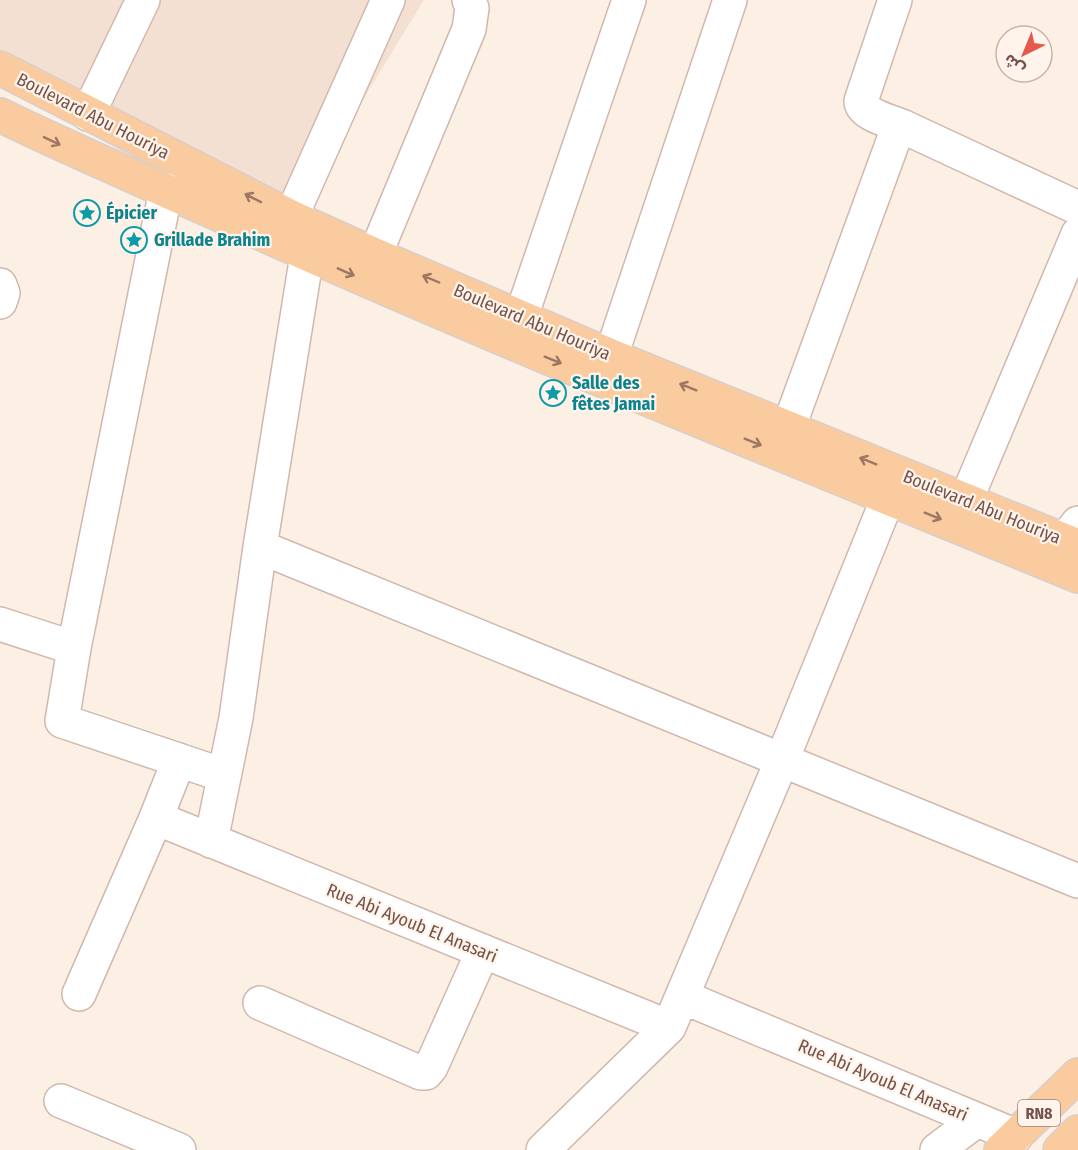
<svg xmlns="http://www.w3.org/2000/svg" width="1078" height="1150" font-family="'Fira Sans Condensed','Noto Sans Arabic',sans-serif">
<rect width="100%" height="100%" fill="#fcf0e5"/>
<path fill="#f4e0d3" d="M 0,0 L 424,0 L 291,217 L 0,61 Z"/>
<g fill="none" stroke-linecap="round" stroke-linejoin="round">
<defs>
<path id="minor" d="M 895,0 L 861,101 C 861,115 894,122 906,128 C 963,155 1021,181 1078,208
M 88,114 L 143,0
M 166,190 L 74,648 L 62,721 L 223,775
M 291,217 L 388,0
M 375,255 L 469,29 L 472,8 L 469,0
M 0,285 L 3,293 L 0,302
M 521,317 L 629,0
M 611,356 L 730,0
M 788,429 L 899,125
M 966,500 L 1078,234
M 1064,541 L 1078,523
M 260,547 L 1078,881
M 0,624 L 74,648
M 156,818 L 669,1027
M 211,841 L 236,718 L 260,547 L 307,255
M 79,994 L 156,818 L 179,760
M 683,997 L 1016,1136
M 260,1003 L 421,1073 L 426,1073 L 431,1067 L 483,951
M 61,1101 L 179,1150
M 543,1150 L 669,1027 L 782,760 L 888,498
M 937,1150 L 977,1120"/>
<path id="major" d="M 0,68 L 291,217 L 375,255 L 611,356 L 1078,546
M 0,115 C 69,149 139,178 209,210 C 495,340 787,456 1078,576
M 1001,1150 L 1078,1075
M 1060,1150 L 1078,1132"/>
</defs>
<use href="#minor" stroke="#d0b8ae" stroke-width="36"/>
<use href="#major" stroke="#d8cfcc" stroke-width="36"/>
<use href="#minor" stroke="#fff" stroke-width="33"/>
<use href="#major" stroke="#facb9e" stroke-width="33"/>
</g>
<defs><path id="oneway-shaft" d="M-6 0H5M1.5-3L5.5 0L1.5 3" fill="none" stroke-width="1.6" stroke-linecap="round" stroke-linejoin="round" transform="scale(1.5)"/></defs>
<g stroke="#9d7763">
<use href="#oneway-shaft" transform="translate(52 141) rotate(26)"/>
<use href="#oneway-shaft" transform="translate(253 198) rotate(-153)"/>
<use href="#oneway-shaft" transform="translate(346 272) rotate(24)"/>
<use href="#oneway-shaft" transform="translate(431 279) rotate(-157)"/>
<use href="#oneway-shaft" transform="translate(553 360) rotate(22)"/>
<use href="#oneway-shaft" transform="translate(688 387) rotate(-158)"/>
<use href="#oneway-shaft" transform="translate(753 442) rotate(22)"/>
<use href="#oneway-shaft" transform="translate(868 461) rotate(-158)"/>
<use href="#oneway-shaft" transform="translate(933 516) rotate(22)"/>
</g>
<defs>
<symbol id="sight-ring" viewBox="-11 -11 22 22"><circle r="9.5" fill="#fff4eb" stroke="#0f9aa8" stroke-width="1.5"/><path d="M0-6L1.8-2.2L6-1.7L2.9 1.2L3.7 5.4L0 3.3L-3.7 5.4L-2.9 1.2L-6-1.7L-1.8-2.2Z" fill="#0f9aa8"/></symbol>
</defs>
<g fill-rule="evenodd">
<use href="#sight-ring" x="72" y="198" width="30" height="30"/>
<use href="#sight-ring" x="119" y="225" width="30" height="30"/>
<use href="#sight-ring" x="538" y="378" width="30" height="30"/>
</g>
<g text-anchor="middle" stroke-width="4.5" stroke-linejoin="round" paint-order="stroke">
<rect fill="#fff4eb" stroke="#9e837a" stroke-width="1.5" x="1018" y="1100" width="42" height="26" rx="4.5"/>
<g font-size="16" font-weight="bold" fill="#75534a">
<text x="1039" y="1119">RN8</text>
</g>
<g font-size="18" fill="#75534a" stroke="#fff4eb">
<text transform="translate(93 116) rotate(27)" y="6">Boulevard Abu Houriya</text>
<text transform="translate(532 322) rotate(23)" y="6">Boulevard Abu Houriya</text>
<text transform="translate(982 507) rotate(22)" y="6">Boulevard Abu Houriya</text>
<text transform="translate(412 923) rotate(22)" y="6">Rue Abi Ayoub El Anasari</text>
<text transform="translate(883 1080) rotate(23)" y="6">Rue Abi Ayoub El Anasari</text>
</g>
<g font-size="18" font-weight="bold" fill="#0d838f" stroke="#fff4eb" text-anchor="start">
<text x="106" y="219">Épicier</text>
<text x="154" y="246">Grillade Brahim</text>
<text x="572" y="389">Salle des<tspan x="572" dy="21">fêtes Jamai</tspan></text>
</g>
</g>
<g transform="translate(1024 54) rotate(223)"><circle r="28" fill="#fff4eb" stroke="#c8b4ab" stroke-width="1.5"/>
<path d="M0-4.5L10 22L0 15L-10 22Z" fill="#e5584b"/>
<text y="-9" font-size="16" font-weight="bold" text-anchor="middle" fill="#75534a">ش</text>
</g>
</svg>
